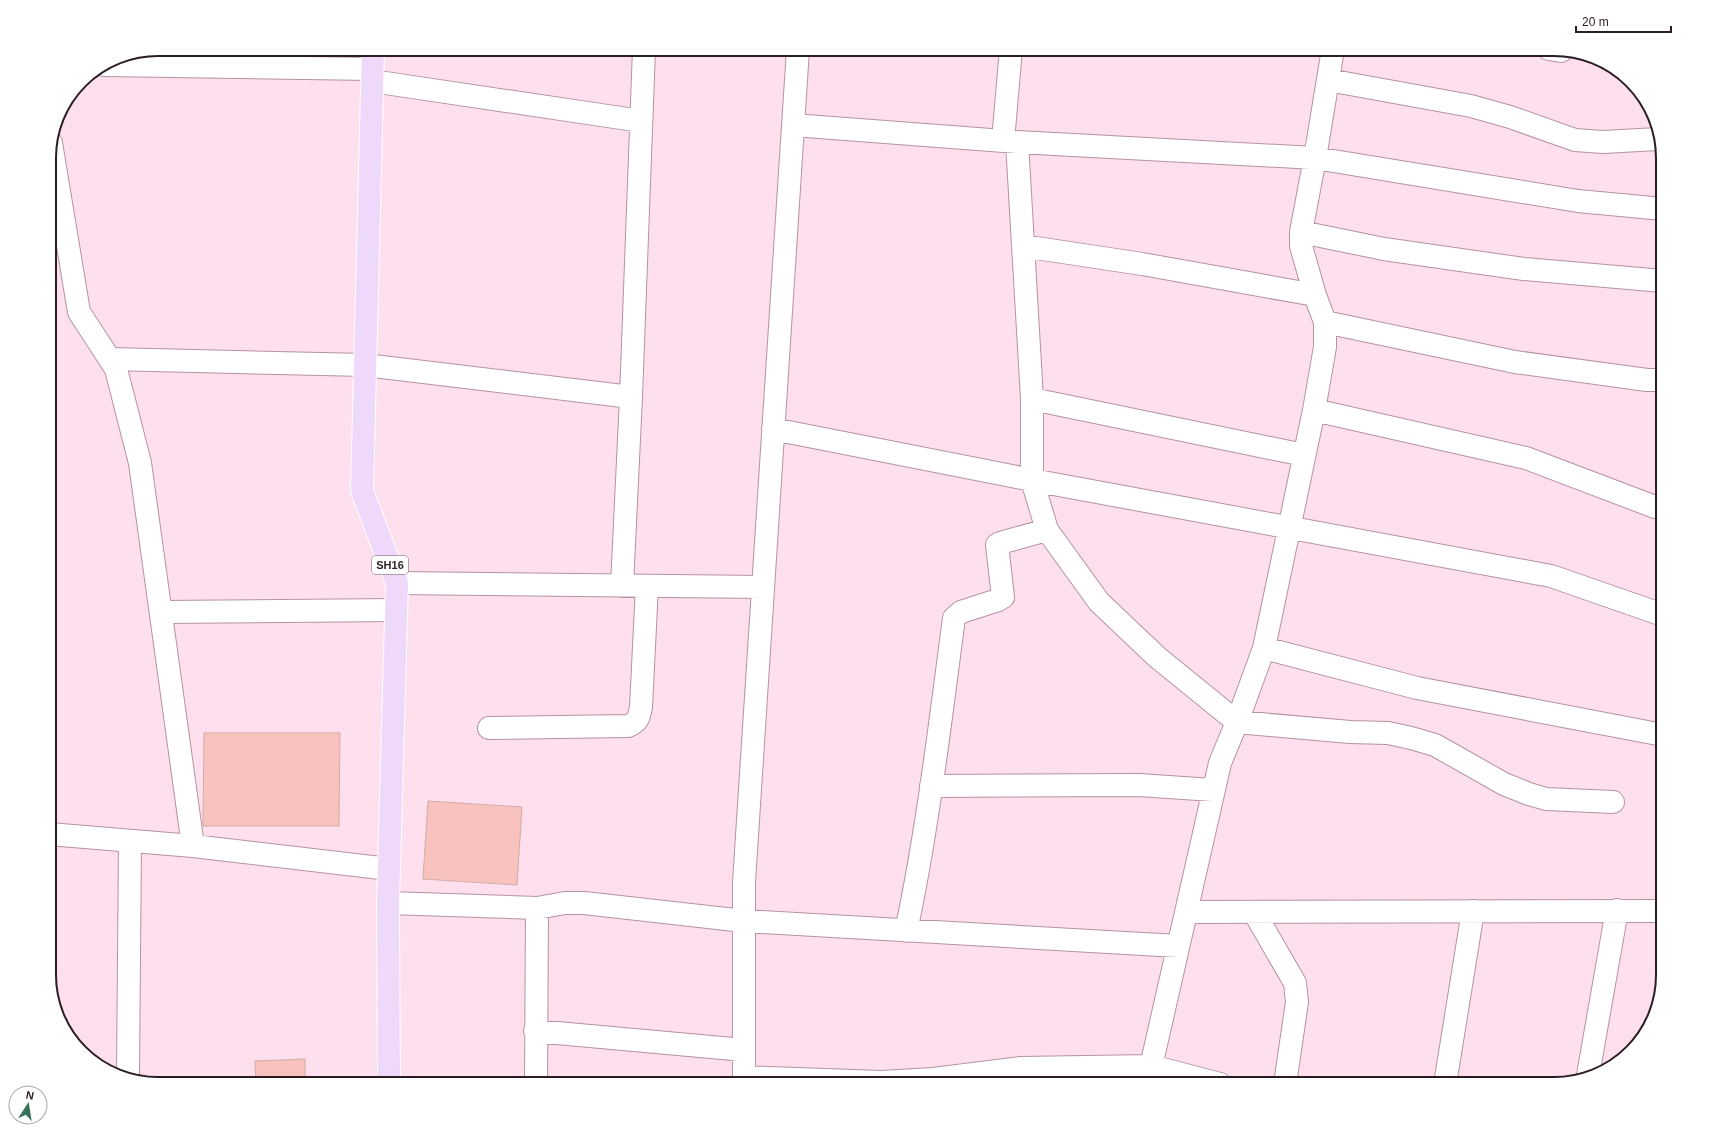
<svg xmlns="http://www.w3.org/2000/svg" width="1712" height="1133" font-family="Arial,sans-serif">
<rect width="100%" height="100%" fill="#fedfed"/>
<path fill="#f8c2be" stroke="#d3aba7" d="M 204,733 L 340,733 L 339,826 L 203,826 Z
M 428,801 L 522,807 L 517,885 L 423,879 Z
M 305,1059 L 305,1084 L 256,1084 L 255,1061 Z"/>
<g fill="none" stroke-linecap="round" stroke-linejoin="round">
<defs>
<path id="street" d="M 1549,49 L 1561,51
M 104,65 L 372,69
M 1328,80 L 1471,106 L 1510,117 L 1575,140 L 1603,142 L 1658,139
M 372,81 L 641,121
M 793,125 L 1017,142 L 1315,158 L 1578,201 L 1663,209
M 1003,141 L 1011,49
M 1017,142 L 1032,399 L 1032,480 L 1047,530 L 1099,602 L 1157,657 L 1237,722 L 1350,732 L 1388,733 L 1411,738 L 1435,745 L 1504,784 L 1529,794 L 1546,799 L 1613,802
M 51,143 L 79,312 L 116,369 L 140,463 L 193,846
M 1301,232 L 1384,249 L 1524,269 L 1663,281
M 1023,246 L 1142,264 L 1315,295
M 1325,322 L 1515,362 L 1647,380 L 1663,380
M 110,359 L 365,365 L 631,397
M 1032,399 L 1304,455
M 1314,410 L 1526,458 L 1655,507
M 773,429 L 1032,480 L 1551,576 L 1663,615
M 397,583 L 763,587
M 622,586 L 631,397 L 644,49
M 161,612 L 396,610
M 1264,648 L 1417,688 L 1663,735
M 489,728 L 628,726 C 638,722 639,718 641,707 L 647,586
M 931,786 L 1139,785 L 1213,790
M 49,834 L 193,846 L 389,869
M 388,903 L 537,908 L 536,1084
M 537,908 L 565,903 L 584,903 L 744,921 L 1178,946
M 1186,912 L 1663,911
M 1254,912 L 1295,983 L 1297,1002 L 1285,1084
M 906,931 C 928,828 940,723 954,618 L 961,612 L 998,600 L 1003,597 L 997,545 L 1000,543 L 1047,530
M 535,1031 L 744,1050
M 128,1075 L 130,841
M 1588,1075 L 1617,910
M 744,1077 L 881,1082 L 933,1079 L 1020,1068 L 1151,1066 L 1220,1084
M 744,1084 L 744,882 L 798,49
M 1147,1084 L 1220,763 L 1237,722 L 1264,648 L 1314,410 L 1325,347 L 1325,322 L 1315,295 L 1301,246 L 1301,232 L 1315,158 L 1333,49
M 1445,1084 L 1473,911"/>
<path id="primary" d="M 373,49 L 362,491 L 397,583 L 388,903 L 389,1084"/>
</defs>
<use href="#street" stroke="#b692a2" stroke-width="24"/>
<use href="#primary" stroke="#fff" stroke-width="24"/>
<use href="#street" stroke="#fff" stroke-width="22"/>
<use href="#primary" stroke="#efd9fa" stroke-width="22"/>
</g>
<g text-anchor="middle" stroke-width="3" stroke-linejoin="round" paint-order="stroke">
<rect fill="#fff" stroke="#6b6165" stroke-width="1" x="372" y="556" width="36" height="18" rx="3"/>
<g font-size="11" font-weight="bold" fill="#2b1d23">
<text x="390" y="569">SH16</text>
</g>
</g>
<path d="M0 0H1712V1133H0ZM158 56H1554A102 102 0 0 1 1656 158V975A102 102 0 0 1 1554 1077H158A102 102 0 0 1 56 975V158A102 102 0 0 1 158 56Z" fill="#fff" fill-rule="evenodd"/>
<path fill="none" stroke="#2b1d23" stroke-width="2" d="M158 56H1554A102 102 0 0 1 1656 158V975A102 102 0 0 1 1554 1077H158A102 102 0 0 1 56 975V158A102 102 0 0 1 158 56Z"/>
<g transform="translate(28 1105) rotate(12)"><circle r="19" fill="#ffffff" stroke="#aaa5a7"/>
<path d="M0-3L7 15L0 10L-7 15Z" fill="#376f57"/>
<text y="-6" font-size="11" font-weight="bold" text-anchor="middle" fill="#2b1d23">N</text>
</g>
<path d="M1576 26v6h95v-6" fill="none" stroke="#2b1d23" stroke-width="2"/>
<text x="1582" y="26" font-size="12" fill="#2b1d23" stroke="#ffffff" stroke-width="3" paint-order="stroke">20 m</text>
</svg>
